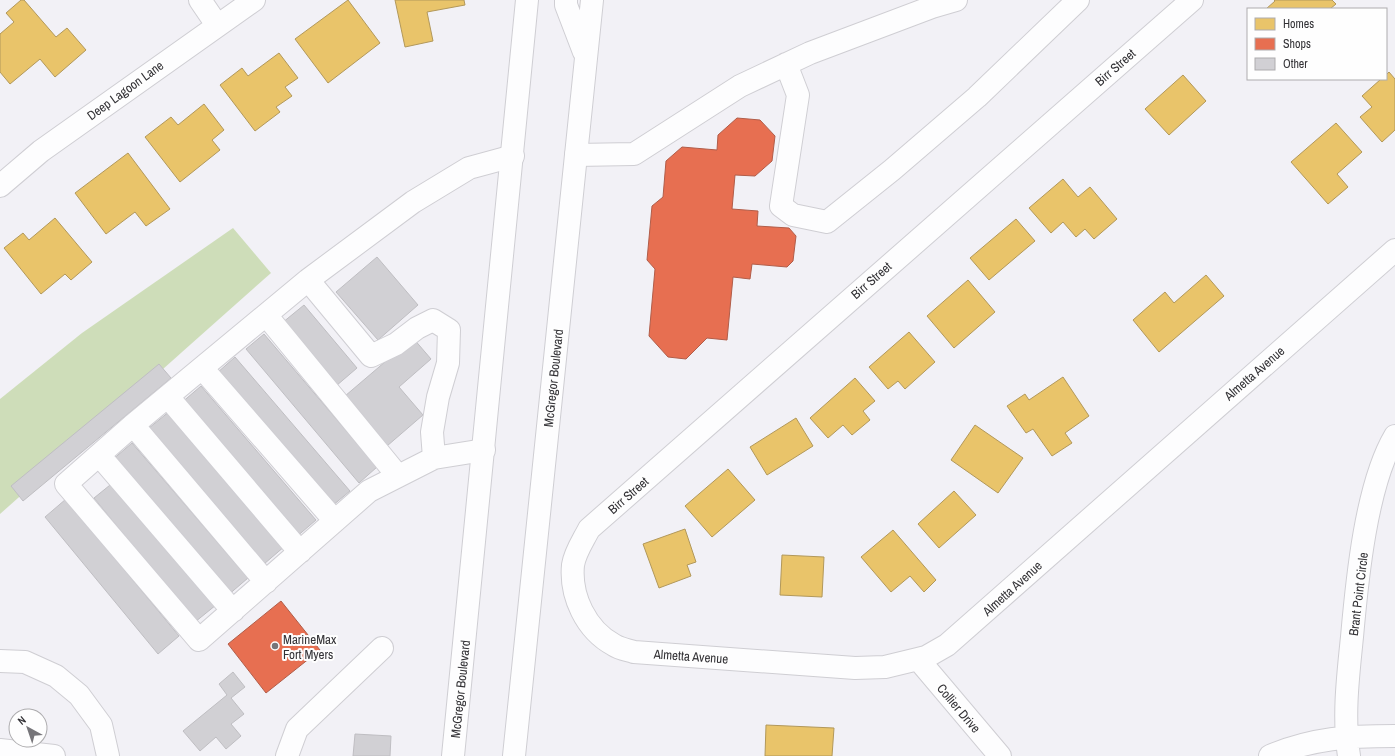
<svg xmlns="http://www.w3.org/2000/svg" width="1395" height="756" font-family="'Archivo Narrow',sans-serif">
<rect width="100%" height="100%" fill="#f2f1f6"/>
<path fill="#ceddb9" d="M 233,228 L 271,273 L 0,514 L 0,399 L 82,333 Z"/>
<path fill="#e9c46a" stroke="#b2985a" d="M 21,0 L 24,0 L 56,37 L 67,28 L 86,50 L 55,77 L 40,59 L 10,84 L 0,72 L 0,34 L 14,22 L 6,13 Z
M 348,0 L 380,43 L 328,83 L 295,39 Z
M 395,0 L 464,0 L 465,5 L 427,12 L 433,41 L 405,47 Z
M 1274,0 L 1332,0 L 1336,4 L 1330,9 L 1266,9 L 1275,1 Z
M 279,53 L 298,78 L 285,87 L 292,96 L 276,107 L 280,112 L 255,131 L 220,85 L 242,68 L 248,76 Z
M 1389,72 L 1395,79 L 1395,130 L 1382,142 L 1360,117 L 1372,107 L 1362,96 L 1381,79 L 1386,79 L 1386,75 Z
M 1183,75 L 1206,101 L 1169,135 L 1145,109 Z
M 204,104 L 224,130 L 212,140 L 220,150 L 180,182 L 145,137 L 171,117 L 178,125 Z
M 1336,123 L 1362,152 L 1337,174 L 1348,187 L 1328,204 L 1291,162 Z
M 128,153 L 170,209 L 146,226 L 135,212 L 106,234 L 75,193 Z
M 1063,179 L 1078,197 L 1090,187 L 1117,219 L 1094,239 L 1085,229 L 1076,237 L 1063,222 L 1051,233 L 1029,208 Z
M 55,218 L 92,262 L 71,280 L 65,274 L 41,294 L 4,248 L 23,233 L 29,240 Z
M 1016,219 L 1035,241 L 989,280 L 970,258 Z
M 1206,275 L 1224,296 L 1159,352 L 1133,320 L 1165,292 L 1174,303 Z
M 968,280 L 995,312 L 954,348 L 927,316 Z
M 909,332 L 935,362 L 905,389 L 898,381 L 888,389 L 869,367 Z
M 1063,377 L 1089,416 L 1065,433 L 1072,443 L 1052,456 L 1033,429 L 1026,433 L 1007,406 L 1025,394 L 1029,400 Z
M 855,378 L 875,401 L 863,411 L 870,420 L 852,435 L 843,425 L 828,438 L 810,418 Z
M 796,418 L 813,446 L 767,475 L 750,447 Z
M 975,425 L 1023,458 L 998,493 L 951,460 Z
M 728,469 L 755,500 L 712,537 L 685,506 Z
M 954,491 L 976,515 L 939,548 L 918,524 Z
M 685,529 L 696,562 L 687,565 L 691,576 L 659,588 L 643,544 Z
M 893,530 L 936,580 L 924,592 L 910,576 L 891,592 L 861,557 Z
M 782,555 L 824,557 L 822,597 L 780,595 Z
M 766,725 L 834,728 L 832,756 L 765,756 Z"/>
<path fill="#e76f51" stroke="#b15d49" d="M 737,118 L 760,120 L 775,136 L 772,161 L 755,176 L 735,175 L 732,209 L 758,211 L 757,226 L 789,228 L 796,236 L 793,261 L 787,267 L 752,264 L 750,279 L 733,277 L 727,340 L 707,338 L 686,359 L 668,357 L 649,336 L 655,269 L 647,260 L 652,206 L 663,197 L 666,161 L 682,147 L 717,150 L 718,135 Z
M 281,601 L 320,650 L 266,693 L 228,644 Z"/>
<path fill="#d1d0d4" stroke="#bfbec2" d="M 377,257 L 418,305 L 378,340 L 336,292 Z
M 304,305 L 357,368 L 336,386 L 282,323 Z
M 264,334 L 377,467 L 359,483 L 246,349 Z
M 413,338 L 431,359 L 399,387 L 423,415 L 387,446 L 345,396 Z
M 235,357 L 350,491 L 332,506 L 217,373 Z
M 159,364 L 171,378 L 23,501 L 11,486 Z
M 201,386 L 316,520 L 295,538 L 180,404 Z
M 170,411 L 285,546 L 264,564 L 149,428 Z
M 132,443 L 248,578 L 227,596 L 111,461 Z
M 115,481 L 216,605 L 195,622 L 94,498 Z
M 66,499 L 179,636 L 158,654 L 45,517 Z
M 233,672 L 245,687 L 231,698 L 244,714 L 231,724 L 241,736 L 226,749 L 216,737 L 200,751 L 183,731 L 227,695 L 219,684 Z
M 355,734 L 391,736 L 390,756 L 353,756 Z"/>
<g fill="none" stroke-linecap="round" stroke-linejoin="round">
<defs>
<path id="minor" d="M 200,0 L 217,25
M 1192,0 L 589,529 C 583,541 575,552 573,565 C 570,596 586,630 614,645 C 620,649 628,650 634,652 L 855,668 L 885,667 L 918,659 L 926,657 L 947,645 L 1395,250
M 786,64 L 798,95 L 781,206 L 793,215 L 827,222 L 892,170 L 977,97 L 1078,0
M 576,155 L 634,154 L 740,86 L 810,53 L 932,7 L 956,0
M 0,186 L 41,151 L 254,0
M 308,280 L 371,356 L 396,344 L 417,328 L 433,320 L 449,330 L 448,363 L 438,397 L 432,432 L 434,458
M 266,315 L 398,476
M 202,368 L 335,521
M 168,397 L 300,552
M 133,425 L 266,582
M 484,450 L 434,458 L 369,491 L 199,640 L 66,484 L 133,425 L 308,280 L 413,202 L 469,168 L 513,156
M 99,455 L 233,611
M 918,659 L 1000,756
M 0,661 L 25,662 L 56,676 L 79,695 L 101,725 L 108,756
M 0,750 L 54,756
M 287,756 L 297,729 L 382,648
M 1270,756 C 1313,738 1349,736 1395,736
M 1349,756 C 1343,717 1348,676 1352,637 C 1357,580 1366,485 1395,436"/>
<path id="major" d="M 566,0 L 566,5 L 584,52
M 453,756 L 527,0
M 514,756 L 592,0"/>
</defs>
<use href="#minor" stroke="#cfced3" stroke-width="24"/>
<use href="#major" stroke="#cfced3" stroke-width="24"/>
<use href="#minor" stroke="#fdfdfe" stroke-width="22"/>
<use href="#major" stroke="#fdfdfe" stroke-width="22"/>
</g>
<circle fill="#767579" stroke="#fefefe" stroke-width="1.5" cx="275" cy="646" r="4"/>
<g text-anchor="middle" stroke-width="4" stroke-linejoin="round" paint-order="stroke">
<g font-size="13" fill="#333236" stroke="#fefefe">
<text transform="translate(1115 67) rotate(-41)" y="5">Birr Street</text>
<text transform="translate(125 90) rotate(-36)" y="5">Deep Lagoon Lane</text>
<text transform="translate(871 280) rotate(-41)" y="5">Birr Street</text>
<text transform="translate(1254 373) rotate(-41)" y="5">Almetta Avenue</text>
<text transform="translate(553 378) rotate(-84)" y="5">McGregor Boulevard</text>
<text transform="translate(628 495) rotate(-41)" y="5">Birr Street</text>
<text transform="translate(1012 588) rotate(-42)" y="5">Almetta Avenue</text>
<text transform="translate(1358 594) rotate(-83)" y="5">Brant Point Circle</text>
<text transform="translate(691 656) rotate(4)" y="5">Almetta Avenue</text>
<text transform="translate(460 689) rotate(-84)" y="5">McGregor Boulevard</text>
<text transform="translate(959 708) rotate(50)" y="5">Collier Drive</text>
</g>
<g font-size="13" fill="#333236" stroke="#fefefe" text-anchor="start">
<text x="283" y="644">MarineMax<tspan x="283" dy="15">Fort Myers</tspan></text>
</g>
</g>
<rect x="1247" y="8" width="140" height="72" fill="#fefefe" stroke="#adacae"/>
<rect x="1255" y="18" width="20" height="12" fill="#e9c46a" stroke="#adacae"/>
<text x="1283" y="28" font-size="12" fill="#333236">Homes</text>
<rect x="1255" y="38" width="20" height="12" fill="#e76f51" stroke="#adacae"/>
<text x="1283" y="48" font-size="12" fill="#333236">Shops</text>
<rect x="1255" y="58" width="20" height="12" fill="#d1d0d4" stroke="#adacae"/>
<text x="1283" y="68" font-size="12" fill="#333236">Other</text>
<g transform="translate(28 728) rotate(320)"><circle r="19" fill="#fefefe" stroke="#adacae"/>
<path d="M0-3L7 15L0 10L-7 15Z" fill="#767579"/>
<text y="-6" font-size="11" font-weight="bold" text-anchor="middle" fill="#333236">N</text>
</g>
</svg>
